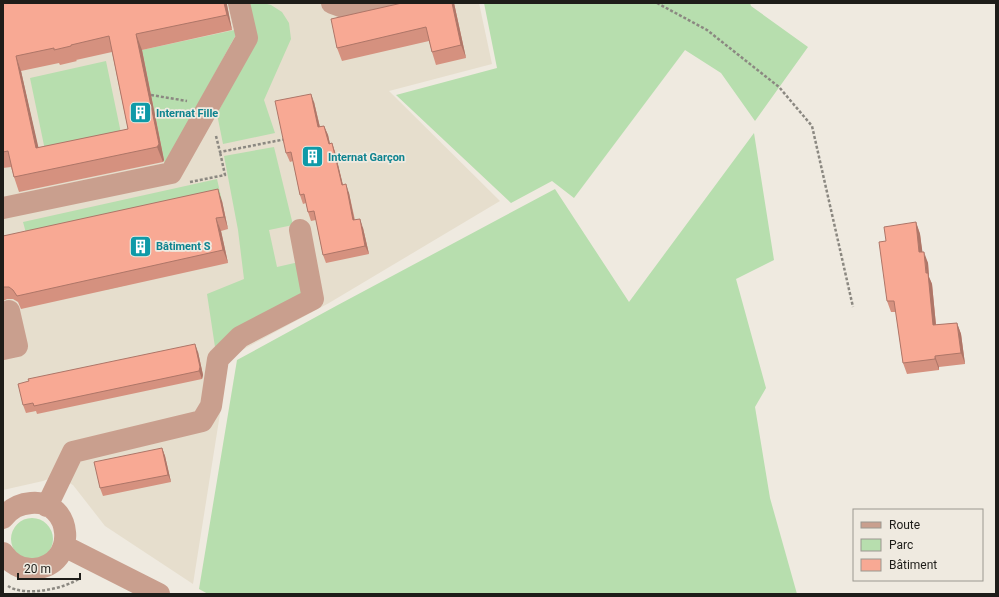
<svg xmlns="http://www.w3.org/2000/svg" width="999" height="597" font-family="Roboto,sans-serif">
<rect width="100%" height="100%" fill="#efeae0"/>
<path fill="#e6decd" d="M 3,3 L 479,3 L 492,64 L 389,91 L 500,201 L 329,303 L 229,357 L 193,584 L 105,526 L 73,485 L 56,476 L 43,481 L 3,490 Z"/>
<path fill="#b7deae" d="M 246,3 L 263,3 L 271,5 L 282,12 L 289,23 L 291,39 L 264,100 L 275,133 L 223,144 L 217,114 L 254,42 Z
M 484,3 L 750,3 L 751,6 L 808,47 L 755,121 L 721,73 L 685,50 L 574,198 L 552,181 L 511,203 L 396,95 L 497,68 Z
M 239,29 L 165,165 L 142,50 Z
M 106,61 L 122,138 L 46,155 L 30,78 Z
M 754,133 L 774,260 L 736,279 L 766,388 L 755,407 L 770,498 L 797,594 L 208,594 L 199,589 L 237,360 L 336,306 L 555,189 L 629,302 Z
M 274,147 L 293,225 L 269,230 L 277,267 L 299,262 L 304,296 L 215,347 L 207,294 L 244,279 L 238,230 L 224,156 Z
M 217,179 L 222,201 L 127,285 L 106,290 L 93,230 L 29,244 L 23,222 Z
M11 539a21 21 0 1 1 42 0a21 21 0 1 1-42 0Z"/>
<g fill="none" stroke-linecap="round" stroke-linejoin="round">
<path stroke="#8b8881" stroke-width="2.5" stroke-dasharray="3 2" stroke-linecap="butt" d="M 657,3 L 707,30 L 779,87 L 812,126 L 853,307
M 151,95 L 187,101
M 216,136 L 220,152 L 286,139
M 190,182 L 225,175 L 220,152
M 8,586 C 24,597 65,589 80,578"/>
<path stroke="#c99f8e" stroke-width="22" d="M 332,3 L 354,11 L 396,3
M 3,208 L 171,173 L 247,38 L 239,3
M 3,349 L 17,346 L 9,311
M 47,506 L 73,452 L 202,421 L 211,406 L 218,359 L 240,337 L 313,299 L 300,230
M 3,518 C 11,508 19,504 31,503 C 73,499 79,565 34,569 C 21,570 10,563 3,553
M 64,546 L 159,594"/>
</g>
<path fill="#d5917f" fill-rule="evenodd" d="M 3,3 L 227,5 L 232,30 L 142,50 L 164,160 L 163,162 L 19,192 L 14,177 L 11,167 L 3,168 ZM 112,52 L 128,129 L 38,148 L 21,71 L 59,63 L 60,65 L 77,61 L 76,60 Z
M 454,3 L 466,58 L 436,65 L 432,52 L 429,41 L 342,61 L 337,48 Z
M 314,102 L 320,127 L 324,126 L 328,135 L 330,144 L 332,143 L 335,152 L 343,185 L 349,193 L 355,220 L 363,228 L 369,254 L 326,263 L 323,255 L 316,220 L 311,221 L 308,212 L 306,203 L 303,204 L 300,195 L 293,161 L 290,162 L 286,153 Z
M 222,201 L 228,229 L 221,231 L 228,263 L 21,309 L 18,302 L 13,299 L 7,299 L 3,301 L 3,236 Z
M 916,222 L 920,234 L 922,252 L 928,263 L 929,277 L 932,284 L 936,325 L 957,323 L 961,334 L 965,364 L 939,367 L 939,370 L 907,374 L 903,363 L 896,312 L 891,312 L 887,301 Z
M 198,352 L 203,375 L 202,379 L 37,414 L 36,411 L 26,413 L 23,405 Z
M 162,448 L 165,456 L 171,482 L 103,496 L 100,488 Z"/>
<path fill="#ae7668" d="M 224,3 L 227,3 L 227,5 L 232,30 L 227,15 Z
M 452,3 L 454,3 L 466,58 L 461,45 Z
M 136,34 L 142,50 L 164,160 L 163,162 L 157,147 Z
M 16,56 L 21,71 L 42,163 L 36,148 Z
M 311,94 L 314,102 L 322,136 L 318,127 Z
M 324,126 L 328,135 L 332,153 L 329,144 Z
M 332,143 L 335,152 L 345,194 L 342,185 Z
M 346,184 L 349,193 L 356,229 L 353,220 Z
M 218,189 L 222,201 L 228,229 L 224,217 Z
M 216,218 L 221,231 L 228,263 L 223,250 Z
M 360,219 L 363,228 L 369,254 L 365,246 Z
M 916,222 L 920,234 L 924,263 L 919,252 Z
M 924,252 L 928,263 L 929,277 L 932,284 L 937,336 L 933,325 Z
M 957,323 L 961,334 L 965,364 L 961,353 Z
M 195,344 L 198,352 L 203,375 L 202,379 L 199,371 Z
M 935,356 L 939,367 L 939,370 L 935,359 Z
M 162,448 L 165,456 L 171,482 L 168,475 Z"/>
<path fill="#f8a994" stroke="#ae7668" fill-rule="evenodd" d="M 3,3 L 224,3 L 227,15 L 136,34 L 159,144 L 157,147 L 14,177 L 8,151 L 3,152 ZM 109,36 L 128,129 L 36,148 L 16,56 L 54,48 L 54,50 L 71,46 L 71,45 Z
M 402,3 L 452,3 L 461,45 L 432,52 L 426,27 L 337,48 L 331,19 Z
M 311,94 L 318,127 L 324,126 L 329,144 L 332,143 L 342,185 L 346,184 L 353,220 L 360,219 L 365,246 L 323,255 L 314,211 L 308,212 L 304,194 L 300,195 L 291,152 L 286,153 L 275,101 Z
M 218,189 L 224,217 L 216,218 L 223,250 L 17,296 L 13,290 L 9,287 L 3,287 L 3,236 Z
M 916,222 L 919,252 L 924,252 L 926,273 L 928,273 L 933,325 L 957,323 L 961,353 L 935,356 L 935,359 L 903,363 L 894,301 L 887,301 L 879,242 L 886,241 L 884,227 Z
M 195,344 L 200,367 L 199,371 L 34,406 L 33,403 L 23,405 L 18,384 L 29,381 L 28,379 Z
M 162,448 L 168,475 L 100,488 L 94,462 Z"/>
<defs>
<symbol id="building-square" viewBox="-11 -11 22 22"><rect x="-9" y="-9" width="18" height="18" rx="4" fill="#0f9aa8" stroke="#efeae0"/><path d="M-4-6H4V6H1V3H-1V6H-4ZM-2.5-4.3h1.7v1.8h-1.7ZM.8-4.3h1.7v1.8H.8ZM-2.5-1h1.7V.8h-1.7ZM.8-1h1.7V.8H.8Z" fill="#fff"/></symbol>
</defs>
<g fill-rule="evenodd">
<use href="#building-square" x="128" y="100" width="25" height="25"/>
<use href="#building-square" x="300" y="144" width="25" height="25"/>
<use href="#building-square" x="128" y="234" width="25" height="25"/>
</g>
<g text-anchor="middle" stroke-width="3.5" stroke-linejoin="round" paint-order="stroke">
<g font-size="11" font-weight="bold" fill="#0d838f" stroke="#efeae0" text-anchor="start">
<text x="156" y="117">Internat Fille</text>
<text x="328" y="161">Internat Garçon</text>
<text x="156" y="250">Bâtiment S</text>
</g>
</g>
<rect width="999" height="597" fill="none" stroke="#1e1d19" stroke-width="8"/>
<rect x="853" y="509" width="130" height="72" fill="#efeae0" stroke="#9b9890"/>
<rect x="861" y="522" width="20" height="6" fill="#c99f8e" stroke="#9b9890"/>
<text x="889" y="529" font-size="12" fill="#1e1d19">Route</text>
<rect x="861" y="539" width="20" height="12" fill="#b7deae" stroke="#9b9890"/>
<text x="889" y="549" font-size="12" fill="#1e1d19">Parc</text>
<rect x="861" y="559" width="20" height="12" fill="#f8a994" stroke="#9b9890"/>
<text x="889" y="569" font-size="12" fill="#1e1d19">Bâtiment</text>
<path d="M18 573v6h62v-6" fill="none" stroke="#1e1d19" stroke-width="2"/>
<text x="24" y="573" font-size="12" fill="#1e1d19" stroke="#efeae0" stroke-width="3" paint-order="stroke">20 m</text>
</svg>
